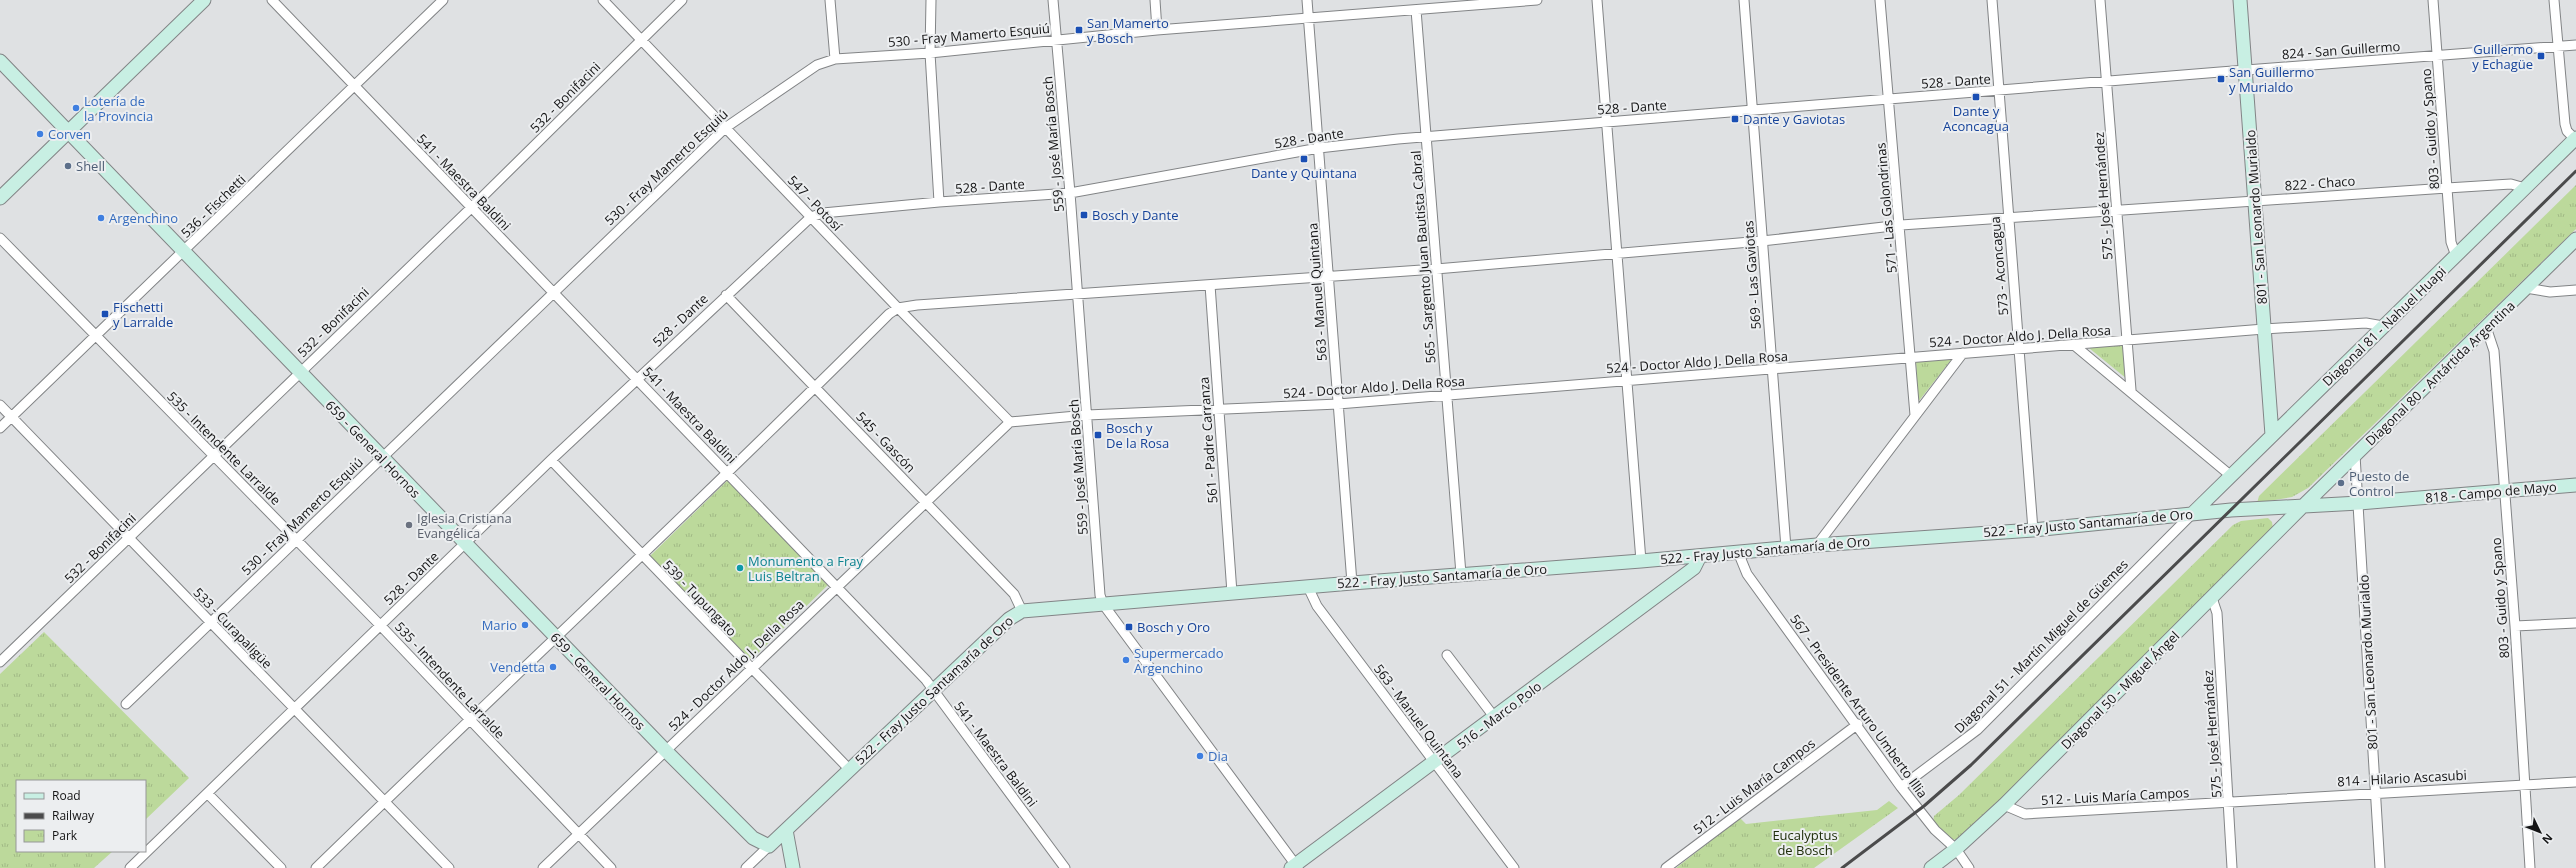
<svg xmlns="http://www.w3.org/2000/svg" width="2576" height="868" font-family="'Open Sans',sans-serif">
<defs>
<pattern id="park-tufts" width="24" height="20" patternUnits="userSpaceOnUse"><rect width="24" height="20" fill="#bcd99b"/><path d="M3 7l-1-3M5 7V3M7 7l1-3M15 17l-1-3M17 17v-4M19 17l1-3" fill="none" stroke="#a1b985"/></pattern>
</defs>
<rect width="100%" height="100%" fill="#dfe1e3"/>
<path fill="url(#park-tufts)" d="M 2576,185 L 2576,229 L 2308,488 L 2292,497 L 2257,503 L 2259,496 Z
M 2123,345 L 2127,379 L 2089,348 Z
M 1955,355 L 1918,402 L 1916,360 Z
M 729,479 L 830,583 L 751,660 L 650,556 Z
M 2268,518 L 2272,522 L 2273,529 L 1990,810 L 1957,840 L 1951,839 L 1933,822 L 1934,816 L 1959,795 L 2233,525 L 2241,521 Z
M 44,632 L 189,778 L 145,820 L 145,781 L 17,781 L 17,851 L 113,851 L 94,868 L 0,868 L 0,674 Z
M 1889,801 L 1898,808 L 1814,868 L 1676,868 L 1740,818 L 1746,824 L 1877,810 Z"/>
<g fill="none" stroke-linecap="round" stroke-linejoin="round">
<defs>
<path id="street" d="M 272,0 L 926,680 L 1065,868
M 603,0 L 898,308 L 1010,422
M 830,0 L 835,59
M 931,0 L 930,53 L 939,202
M 1053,0 L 1070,193 L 1100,595 L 1103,604 L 1298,868
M 1155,0 L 1157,30
M 1307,0 L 1352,583
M 1597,0 L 1641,561
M 1744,0 L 1786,548
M 1880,0 L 1915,415
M 1992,0 L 2033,530
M 2100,0 L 2131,390
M 2433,0 L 2451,242 L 2456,256
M 2554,0 L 2565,124 L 2567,131 L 2575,139
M 1416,10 L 1461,574
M 0,238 L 380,625 L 611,868
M 1210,285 L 1232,593
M 2526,288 L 2550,292 L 2576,290
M 726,295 L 1014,594 L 1022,611
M 2486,327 L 2494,351 L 2515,626 L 2530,868
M 2074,345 L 2230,475
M 0,405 L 449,868
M 0,428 L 443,0
M 2355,455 L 2380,868
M 551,460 L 849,769
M 1817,545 L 1963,353
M 1738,552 L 1747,574 L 1901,787 L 1935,830 L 1956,849 L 1969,868
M 1308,587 L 1317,606 L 1514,868
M 2212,598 L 2217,613 L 2232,868
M 2515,626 L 2576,623
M 1447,655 L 1495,718
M 0,662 L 471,208 L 682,0
M 126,704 L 725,128 L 817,65 L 835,59 L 930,53 L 1157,30 L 1537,0
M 1901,787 L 1977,730 L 2192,514
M 208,794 L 281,868
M 2004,805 L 2025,814 L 2576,782
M 130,868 L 551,460 L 811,217 L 823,213 L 939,202 L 1070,193 L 1319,148 L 1398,139 L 2220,72 L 2576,45
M 316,868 C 506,683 701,502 889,314 L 898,308 L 917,305 L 1436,269 L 1762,241 L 1901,225 L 2447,188 L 2511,184 L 2525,188
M 543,868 L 1010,422 L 1087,415 L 1338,404 L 2264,329 L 2366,323 L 2383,326
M 746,868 L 769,846
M 1666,868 L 1858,724"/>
<path id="secondary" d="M 2240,0 L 2272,435
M 0,61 L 665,750 L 753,838 L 769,846 L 1009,619 L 1022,611 L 1352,583 L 1641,561 L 1817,545 L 2033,530 L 2231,510 L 2359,503 L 2576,485
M 0,198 L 204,0
M 2192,514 L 2576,138
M 786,830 L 793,868
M 1291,868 L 1694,568 L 1700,556
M 1931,868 L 1956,849 L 2004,805 L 2303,506 L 2576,239"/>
</defs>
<use href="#street" stroke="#828486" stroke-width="11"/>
<use href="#secondary" stroke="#828486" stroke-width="15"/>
<use href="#street" stroke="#fff" stroke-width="9"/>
<use href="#secondary" stroke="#c8efe3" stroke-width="13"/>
<path stroke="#4b4b4c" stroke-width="3" d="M 1842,868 L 1924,806 L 1971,765 L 2576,171"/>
</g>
<g fill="#1a4fb4" stroke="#eceef0" stroke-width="1.5">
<rect x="1075" y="26" width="8" height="8" rx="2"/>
<rect x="2537" y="52" width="8" height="8" rx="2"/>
<rect x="2217" y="75" width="8" height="8" rx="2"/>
<rect x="1972" y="93" width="8" height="8" rx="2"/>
<rect x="1731" y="115" width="8" height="8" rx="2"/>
<rect x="1300" y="155" width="8" height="8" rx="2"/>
<rect x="1080" y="211" width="8" height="8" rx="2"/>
<rect x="101" y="310" width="8" height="8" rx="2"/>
<rect x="1094" y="431" width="8" height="8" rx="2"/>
<rect x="1125" y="623" width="8" height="8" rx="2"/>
</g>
<g fill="#3f7fe0" stroke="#eceef0" stroke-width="1.5">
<circle cx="76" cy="108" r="4"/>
<circle cx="40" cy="134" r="4"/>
<circle cx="101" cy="218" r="4"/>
<circle cx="525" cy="625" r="4"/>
<circle cx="1126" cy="660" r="4"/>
<circle cx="553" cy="667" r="4"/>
<circle cx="1200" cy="756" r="4"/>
</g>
<g fill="#5c6f8a" stroke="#eceef0" stroke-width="1.5">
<circle cx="68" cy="166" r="4"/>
<circle cx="2341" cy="483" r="4"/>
</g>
<circle fill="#6b7280" stroke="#eceef0" stroke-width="1.5" cx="409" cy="525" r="4"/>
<circle fill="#0f9aa8" stroke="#eceef0" stroke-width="1.5" cx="740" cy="568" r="4"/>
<g text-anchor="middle" stroke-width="4" stroke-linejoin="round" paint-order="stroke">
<g font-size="13" fill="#164399" stroke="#eceef0" text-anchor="start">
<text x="1087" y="28">San Mamerto<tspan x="1087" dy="15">y Bosch</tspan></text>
<text x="2533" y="54" text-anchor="end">Guillermo<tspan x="2533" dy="15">y Echagüe</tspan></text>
<text x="2229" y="77">San Guillermo<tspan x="2229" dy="15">y Murialdo</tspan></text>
<text x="1976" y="116" text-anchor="middle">Dante y<tspan x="1976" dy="15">Aconcagua</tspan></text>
<text x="1743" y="124">Dante y Gaviotas</text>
<text x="1304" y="178" text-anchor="middle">Dante y Quintana</text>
<text x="1092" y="220">Bosch y Dante</text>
<text x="113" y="312">Fischetti<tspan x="113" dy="15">y Larralde</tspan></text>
<text x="1106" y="433">Bosch y<tspan x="1106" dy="15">De la Rosa</tspan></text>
<text x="1137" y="632">Bosch y Oro</text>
</g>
<g font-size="13" fill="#141415" stroke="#eceef0">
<text transform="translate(969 35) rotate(-5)" y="5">530 - Fray Mamerto Esquiú</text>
<text transform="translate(2341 50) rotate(-4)" y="5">824 - San Guillermo</text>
<text transform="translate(1956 81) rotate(-4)" y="5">528 - Dante</text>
<text transform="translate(565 97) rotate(-45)" y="5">532 - Bonifacini</text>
<text transform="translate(1632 107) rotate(-4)" y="5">528 - Dante</text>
<text transform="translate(2430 129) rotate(-94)" y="5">803 - Guido y Spano</text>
<text transform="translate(1309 138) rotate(-9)" y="5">528 - Dante</text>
<text transform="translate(1053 144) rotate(-95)" y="5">559 - José María Bosch</text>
<text transform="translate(666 167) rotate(-43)" y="5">530 - Fray Mamerto Esquiú</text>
<text transform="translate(464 182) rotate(46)" y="5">541 - Maestra Baldini</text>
<text transform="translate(2320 183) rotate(-4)" y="5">822 - Chaco</text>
<text transform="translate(990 186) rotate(-4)" y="5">528 - Dante</text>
<text transform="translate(2103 196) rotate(-94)" y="5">575 - José Hernández</text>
<text transform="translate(815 203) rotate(46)" y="5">547 - Potosí</text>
<text transform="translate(213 206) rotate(-44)" y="5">536 - Fischetti</text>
<text transform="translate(1886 208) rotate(-95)" y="5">571 - Las Golondrinas</text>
<text transform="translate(2256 217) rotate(-94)" y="5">801 - San Leonardo Murialdo</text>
<text transform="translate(1423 257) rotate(-94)" y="5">565 - Sargento Juan Bautista Cabral</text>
<text transform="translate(1999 266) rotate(-95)" y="5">573 - Aconcagua</text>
<text transform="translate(1752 275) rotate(-94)" y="5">569 - Las Gaviotas</text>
<text transform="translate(1317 292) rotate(-94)" y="5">563 - Manuel Quintana</text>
<text transform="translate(680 320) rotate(-43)" y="5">528 - Dante</text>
<text transform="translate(333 322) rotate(-44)" y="5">532 - Bonifacini</text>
<text transform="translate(2384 326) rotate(-44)" y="5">Diagonal 81 - Nahuel Huapi</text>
<text transform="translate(2020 336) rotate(-4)" y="5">524 - Doctor Aldo J. Della Rosa</text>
<text transform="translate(1697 362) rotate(-4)" y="5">524 - Doctor Aldo J. Della Rosa</text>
<text transform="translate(2440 373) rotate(-44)" y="5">Diagonal 80 - Antártida Argentina</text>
<text transform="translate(1374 387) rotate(-4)" y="5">524 - Doctor Aldo J. Della Rosa</text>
<text transform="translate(690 415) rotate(46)" y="5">541 - Maestra Baldini</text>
<text transform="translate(1208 440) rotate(-94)" y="5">561 - Padre Carranza</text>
<text transform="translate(886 442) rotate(46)" y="5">545 - Gascón</text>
<text transform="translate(224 448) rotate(45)" y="5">535 - Intendente Larralde</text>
<text transform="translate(373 449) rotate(46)" y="5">659 - General Hornos</text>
<text transform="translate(1078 467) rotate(-94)" y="5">559 - José María Bosch</text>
<text transform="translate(2491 492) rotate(-5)" y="5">818 - Campo de Mayo</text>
<text transform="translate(302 516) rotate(-44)" y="5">530 - Fray Mamerto Esquiú</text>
<text transform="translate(2088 523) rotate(-5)" y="5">522 - Fray Justo Santamaría de Oro</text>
<text transform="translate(100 548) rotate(-44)" y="5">532 - Bonifacini</text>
<text transform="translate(1765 550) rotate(-5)" y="5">522 - Fray Justo Santamaría de Oro</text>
<text transform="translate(1442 576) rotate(-4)" y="5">522 - Fray Justo Santamaría de Oro</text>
<text transform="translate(411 578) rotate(-44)" y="5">528 - Dante</text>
<text transform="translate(700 598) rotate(46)" y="5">539 - Tupungato</text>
<text transform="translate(2500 598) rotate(-94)" y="5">803 - Guido y Spano</text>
<text transform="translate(233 628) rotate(46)" y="5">533 - Curapaligüe</text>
<text transform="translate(2041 646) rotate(-45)" y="5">Diagonal 51 - Martín Miguel de Güemes</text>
<text transform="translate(2368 662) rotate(-93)" y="5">801 - San Leonardo Murialdo</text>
<text transform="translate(736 665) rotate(-44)" y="5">524 - Doctor Aldo J. Della Rosa</text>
<text transform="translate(450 680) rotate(47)" y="5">535 - Intendente Larralde</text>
<text transform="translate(598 681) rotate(46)" y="5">659 - General Hornos</text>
<text transform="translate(934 690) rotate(-43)" y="5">522 - Fray Justo Santamaría de Oro</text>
<text transform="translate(2120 690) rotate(-45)" y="5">Diagonal 50 - Miguel Ángel</text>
<text transform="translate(1859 706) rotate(54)" y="5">567 - Presidente Arturo Umberto Illia</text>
<text transform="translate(1499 715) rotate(-37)" y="5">516 - Marco Polo</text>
<text transform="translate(1419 721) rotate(53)" y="5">563 - Manuel Quintana</text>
<text transform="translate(2212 734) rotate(-94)" y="5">575 - José Hernández</text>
<text transform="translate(996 754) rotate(53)" y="5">541 - Maestra Baldini</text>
<text transform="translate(2402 778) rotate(-3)" y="5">814 - Hilario Ascasubi</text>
<text transform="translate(1754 786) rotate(-37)" y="5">512 - Luis María Campos</text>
<text transform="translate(2115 796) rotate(-3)" y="5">512 - Luis María Campos</text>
</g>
<g font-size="13" fill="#366cbe" stroke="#eceef0" text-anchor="start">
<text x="84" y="106">Lotería de<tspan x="84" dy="15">la Provincia</tspan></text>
<text x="48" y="139">Corven</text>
<text x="109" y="223">Argenchino</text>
<text x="517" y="630" text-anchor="end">Mario</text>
<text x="1134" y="658">Supermercado<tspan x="1134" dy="15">Argenchino</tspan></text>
<text x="545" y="672" text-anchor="end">Vendetta</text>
<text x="1208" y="761">Dia</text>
</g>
<g font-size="13" fill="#4e5e75" stroke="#eceef0" text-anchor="start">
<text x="76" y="171">Shell</text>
<text x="2349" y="481">Puesto de<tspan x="2349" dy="15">Control</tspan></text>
</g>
<g font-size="13" fill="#5b616d" stroke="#eceef0" text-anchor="start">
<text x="417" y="523">Iglesia Cristiana<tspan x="417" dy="15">Evangélica</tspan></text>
</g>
<g font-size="13" fill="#0d838f" stroke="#eceef0" text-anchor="start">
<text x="748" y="566">Monumento a Fray<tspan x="748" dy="15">Luis Beltran</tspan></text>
</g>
<g font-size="13" fill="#202f0b" stroke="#eceef0">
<text x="1805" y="840">Eucalyptus<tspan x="1805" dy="15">de Bosch</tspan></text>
</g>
</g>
<rect x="16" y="780" width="130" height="72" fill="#eceef0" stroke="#969798"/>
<rect x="24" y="793" width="20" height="6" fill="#c8efe3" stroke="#969798"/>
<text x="52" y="800" font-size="12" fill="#141415">Road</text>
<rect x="24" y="813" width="20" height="6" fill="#4b4b4c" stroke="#969798"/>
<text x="52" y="820" font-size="12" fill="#141415">Railway</text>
<rect x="24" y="830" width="20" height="12" fill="url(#park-tufts)" stroke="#969798"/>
<text x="52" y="840" font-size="12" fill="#141415">Park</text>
<g transform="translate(2540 832) rotate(133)" stroke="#eceef0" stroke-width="3" paint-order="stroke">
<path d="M0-3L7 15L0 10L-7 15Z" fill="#141415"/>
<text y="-6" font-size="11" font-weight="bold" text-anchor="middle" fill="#141415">N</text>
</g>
</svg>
